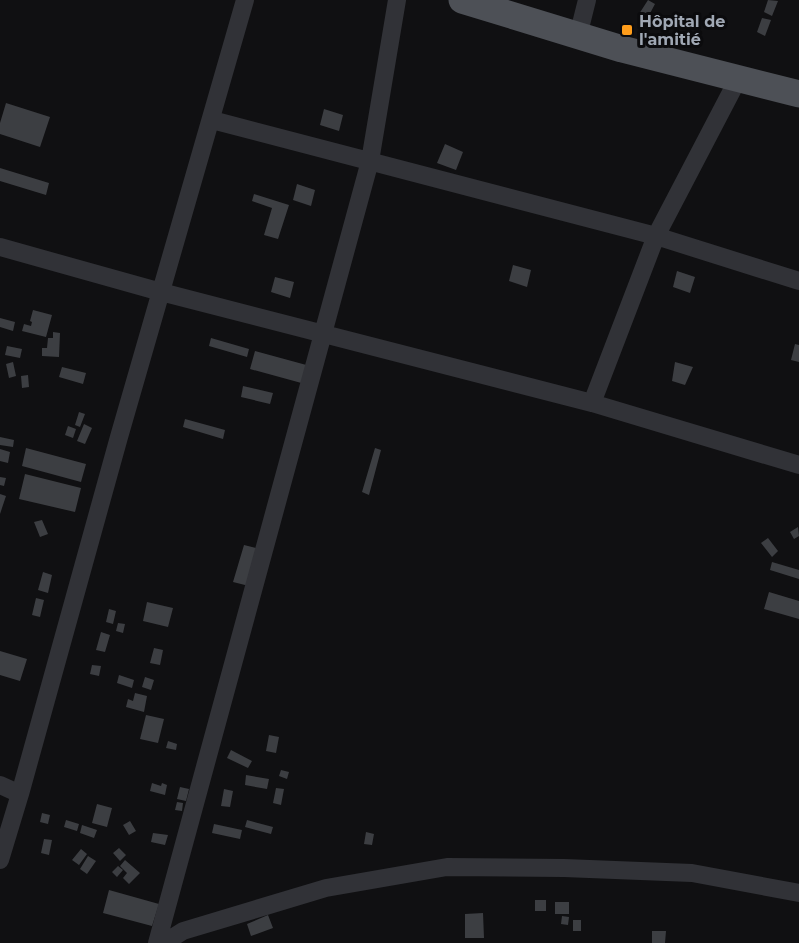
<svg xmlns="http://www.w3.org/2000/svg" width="799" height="943" font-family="Montserrat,sans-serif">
<rect width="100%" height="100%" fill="#101012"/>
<path fill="#3c3e42" d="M 648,0 L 655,4 L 647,19 L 639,14 Z
M 768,0 L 778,1 L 772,16 L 764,12 Z
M 762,18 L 771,20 L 765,36 L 757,32 Z
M 6,103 L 50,117 L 40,147 L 0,134 L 0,123 Z
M 324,109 L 343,115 L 339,131 L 320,125 Z
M 445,144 L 463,152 L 456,170 L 437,163 Z
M 0,168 L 49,183 L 46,195 L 0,181 Z
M 297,184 L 315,190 L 311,206 L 293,200 Z
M 254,194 L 289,205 L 278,239 L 264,235 L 272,208 L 252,201 Z
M 513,265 L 531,270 L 527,287 L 509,281 Z
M 677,271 L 695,277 L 690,293 L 673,287 Z
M 275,277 L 294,282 L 290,298 L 271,292 Z
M 33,310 L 52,315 L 46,337 L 22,331 L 24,324 L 31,326 L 32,322 L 30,321 Z
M 0,318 L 15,322 L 13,331 L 0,327 Z
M 53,332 L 60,333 L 59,357 L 42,356 L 42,348 L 47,348 L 48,338 L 53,338 Z
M 211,338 L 249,349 L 247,357 L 209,346 Z
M 795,344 L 799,345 L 799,362 L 791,360 Z
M 7,346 L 22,349 L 20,358 L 5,355 Z
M 255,351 L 310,366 L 305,384 L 250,369 Z
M 13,362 L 16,376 L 9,378 L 6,364 Z
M 675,362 L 693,367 L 685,385 L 672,381 Z
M 62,367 L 86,373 L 83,384 L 59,377 Z
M 28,375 L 29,387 L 22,388 L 21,376 Z
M 243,386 L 273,393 L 270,404 L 241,397 Z
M 79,412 L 85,414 L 80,427 L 75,425 Z
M 185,419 L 225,430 L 223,439 L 183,427 Z
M 84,424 L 92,428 L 85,444 L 77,441 Z
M 68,426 L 76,429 L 73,438 L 65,435 Z
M 0,437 L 14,440 L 13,447 L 0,445 Z
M 26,448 L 86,464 L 81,482 L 22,466 Z
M 375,448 L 381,450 L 369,495 L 362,492 Z
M 0,449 L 10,452 L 8,463 L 0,461 Z
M 25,474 L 81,488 L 75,512 L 19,499 Z
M 0,477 L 6,478 L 4,486 L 0,485 Z
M 0,494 L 6,496 L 0,514 Z
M 42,520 L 48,534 L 40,537 L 34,522 Z
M 798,527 L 799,536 L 794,539 L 790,532 Z
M 768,538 L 778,551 L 772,557 L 761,543 Z
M 244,545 L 260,549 L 249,586 L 233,582 Z
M 772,562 L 799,570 L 799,579 L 770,570 Z
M 43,572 L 52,575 L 48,593 L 38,590 Z
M 769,592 L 799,601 L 799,619 L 764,609 Z
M 36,598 L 44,600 L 40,617 L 32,615 Z
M 147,602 L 173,608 L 168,627 L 143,621 Z
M 109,609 L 116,611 L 113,624 L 106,622 Z
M 118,623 L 125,624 L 123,633 L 116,631 Z
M 101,632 L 110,635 L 105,652 L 96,650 Z
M 154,648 L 163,650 L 160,665 L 150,663 Z
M 0,651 L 27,659 L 20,681 L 0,675 Z
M 92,665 L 101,666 L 99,676 L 90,674 Z
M 119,675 L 134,680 L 132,688 L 117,683 Z
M 145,677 L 154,680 L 151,690 L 142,687 Z
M 135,693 L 147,696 L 144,712 L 126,707 L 128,699 L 133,701 Z
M 146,715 L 164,719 L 158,743 L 140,739 Z
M 269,735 L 279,737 L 276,753 L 266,751 Z
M 168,741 L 177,744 L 176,750 L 166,748 Z
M 231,750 L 252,761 L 248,768 L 227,758 Z
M 281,770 L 289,772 L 287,779 L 279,776 Z
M 246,775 L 269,779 L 267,789 L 245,785 Z
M 152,783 L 161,786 L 162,783 L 167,785 L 165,795 L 150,791 Z
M 180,787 L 189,789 L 186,801 L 177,799 Z
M 276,788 L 284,789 L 281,805 L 273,803 Z
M 224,789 L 233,791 L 230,807 L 221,806 Z
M 177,802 L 183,803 L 182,811 L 175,810 Z
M 97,804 L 112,808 L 107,827 L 92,823 Z
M 42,813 L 50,815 L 48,824 L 40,822 Z
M 66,820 L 79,824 L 77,831 L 64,827 Z
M 247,820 L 273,827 L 271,834 L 245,827 Z
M 130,821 L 136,831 L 129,835 L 123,825 Z
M 214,824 L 242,830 L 240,839 L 212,833 Z
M 82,825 L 97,830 L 94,838 L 80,833 Z
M 366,832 L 374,834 L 372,845 L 364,844 Z
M 153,833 L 168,835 L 165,845 L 151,842 Z
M 44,839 L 52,840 L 49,855 L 41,853 Z
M 119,848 L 126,855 L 120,861 L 113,853 Z
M 81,849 L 87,854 L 79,865 L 72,860 Z
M 88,856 L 96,861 L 87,874 L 80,869 Z
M 125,860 L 140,873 L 129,884 L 123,878 L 127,873 L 120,866 Z
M 118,866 L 123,870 L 117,877 L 112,872 Z
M 109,890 L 159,904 L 152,926 L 103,913 Z
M 535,900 L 546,900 L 546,911 L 535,911 Z
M 555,902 L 569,902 L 569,914 L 555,914 Z
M 483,913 L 484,938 L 465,938 L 465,914 Z
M 268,915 L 273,928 L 251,936 L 247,924 Z
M 562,916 L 569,917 L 568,925 L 561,924 Z
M 573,920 L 581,920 L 581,931 L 573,931 Z
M 652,931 L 666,931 L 665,943 L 652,943 Z"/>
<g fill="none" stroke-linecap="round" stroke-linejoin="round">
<path stroke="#313237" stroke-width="18" d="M 578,36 L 587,0
M 212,120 L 656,236 L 799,281
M 0,247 L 161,292 L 592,403 L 799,465
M 592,403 L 656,236 L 738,79
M 0,785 L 20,794
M 0,860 L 20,794 L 119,437 L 245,0
M 157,943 L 370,161 L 397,0
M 164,943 L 183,931 L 326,888 L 447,867 L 564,868 L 692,873 L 799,893"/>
<path stroke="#4d5056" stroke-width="27" d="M 462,0 L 622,49 L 799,94"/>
</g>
<rect fill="#ff9d1b" stroke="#0b0b0d" stroke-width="2" x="621" y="24" width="12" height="12" rx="3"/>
<g text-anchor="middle" stroke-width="6" stroke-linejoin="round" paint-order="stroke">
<g font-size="16" font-weight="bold" fill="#a0a8b4" stroke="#0b0b0d" text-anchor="start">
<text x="639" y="27">Hôpital de<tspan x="639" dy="18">l'amitié</tspan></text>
</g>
</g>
</svg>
